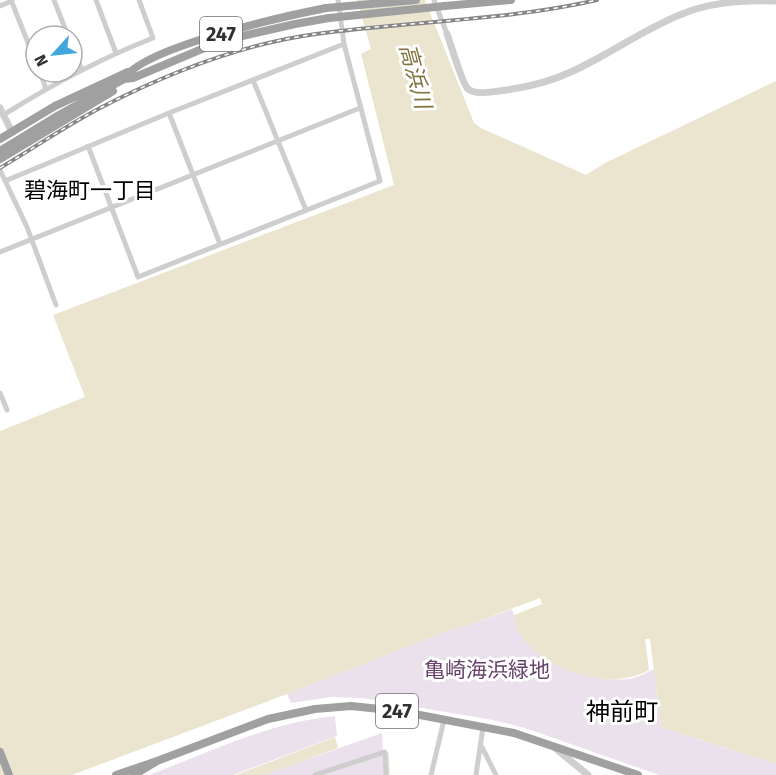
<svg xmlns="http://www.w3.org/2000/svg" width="776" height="775" font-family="'Fira Sans','Noto Sans JP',sans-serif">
<rect width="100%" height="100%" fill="#fff"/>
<path fill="#ebe1ed" d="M 512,609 C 515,617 516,627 521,635 C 539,665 594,683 628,679 C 638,678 645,673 654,669 L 661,727 L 776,764 L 776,775 L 659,775 L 525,728 L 493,720 L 362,698 L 331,697 L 291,703 L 287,694 L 452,629 L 466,626 Z
M 335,716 L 337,736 L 233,775 L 149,775 C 212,751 268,723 335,716 Z
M 382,733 L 384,775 L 263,775 Z"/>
<path fill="#ebe5cf" d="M 357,0 L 425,0 L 474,123 L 481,128 L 586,175 L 605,163 L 776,81 L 776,764 L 661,727 L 650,639 L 645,639 L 649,670 C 613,692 546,671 522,637 C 517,630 516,623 514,615 L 542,604 L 540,598 L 466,626 L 452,629 L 287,694 L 72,775 L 0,775 L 0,431 L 85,397 L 53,315 L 394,185 L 361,54 L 371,49 Z
M 335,737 L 338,748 L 264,775 L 236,775 Z"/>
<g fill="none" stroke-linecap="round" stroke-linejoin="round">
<path stroke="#ebe5cf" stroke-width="1.5" d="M 388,753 L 389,775"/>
<path stroke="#cecece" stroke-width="5" d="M 11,0 L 36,63
M 54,0 L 68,36
M 96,0 L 116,53
M 434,0 L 447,34
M 0,6 L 12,1
M 72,46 L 82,70
M 40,72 L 46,89
M 253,80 L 306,210
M 8,112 C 55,83 102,58 153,38 L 139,0
M 169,113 L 220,244
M 88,146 L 138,277 L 380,181 L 344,44 L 338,0
M 0,170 L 27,227 L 56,305
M 5,181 L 169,113 L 344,44
M 0,252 L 360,108
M 0,393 L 7,410
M 482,747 L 496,775
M 315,775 L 385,752 L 386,775
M 431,775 L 444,720
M 476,775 L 483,727"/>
<path stroke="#cecece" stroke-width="7" d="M 447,34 C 451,44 462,84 468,89 C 476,95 489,92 499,91 C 524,88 550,82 573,71 C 610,54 644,29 682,14 C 710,2 746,0 776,1
M 0,108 L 12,132
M 555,748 L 588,775"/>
<path stroke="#a0a0a0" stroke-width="8" d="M 445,6 L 511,0
M 124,79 C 143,47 286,16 326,8
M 0,139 L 55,106 L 128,72
M 0,151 L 59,115 L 124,79 L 133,78 L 221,41 L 295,24 L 329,18
M 0,159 L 113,91
M 0,752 L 9,775
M 157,761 L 268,719 L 315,709 L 351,706 L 399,711 L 514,733 L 638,775
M 116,775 L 157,761 L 134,775"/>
<defs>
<path id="rail" d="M 0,168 C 34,148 67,125 102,107 C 168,73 242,44 316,34 C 410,21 505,21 597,0"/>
</defs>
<use href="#rail" stroke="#868686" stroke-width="4"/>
<use href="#rail" stroke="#fff" stroke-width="1.5" stroke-dasharray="4.5" stroke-linecap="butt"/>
<path stroke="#a0a0a0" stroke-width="8" d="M 326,8 L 416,0
M 329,18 L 445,6"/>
</g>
<g text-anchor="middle" stroke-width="6" stroke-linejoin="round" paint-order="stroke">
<g fill="#fff" stroke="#6f6f6f" stroke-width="1.5">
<rect x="200" y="17" width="42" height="34" rx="4.5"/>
<rect x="376" y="694" width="42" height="34" rx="4.5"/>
</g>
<g font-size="20" font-weight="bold" fill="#313131">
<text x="221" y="41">247</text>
<text x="397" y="718">247</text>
</g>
<g font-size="21" fill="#67416a" stroke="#fff">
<text x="487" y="677">亀崎海浜緑地</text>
</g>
<g font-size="22" font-style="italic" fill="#82733f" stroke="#fff">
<text transform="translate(416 76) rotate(75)" y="8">高浜川</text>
</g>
<g font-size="22" fill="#000" stroke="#fff">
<text x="90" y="198">碧海町一丁目</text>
</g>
<g font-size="24" fill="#000" stroke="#fff">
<text x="622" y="720">神前町</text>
</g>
</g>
<g transform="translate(54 54) rotate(243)"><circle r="28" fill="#ffffff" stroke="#adadad" stroke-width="1.5"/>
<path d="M0-4.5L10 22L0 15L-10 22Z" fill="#42a8d9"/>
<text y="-9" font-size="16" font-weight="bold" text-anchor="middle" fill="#313131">N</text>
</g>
</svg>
